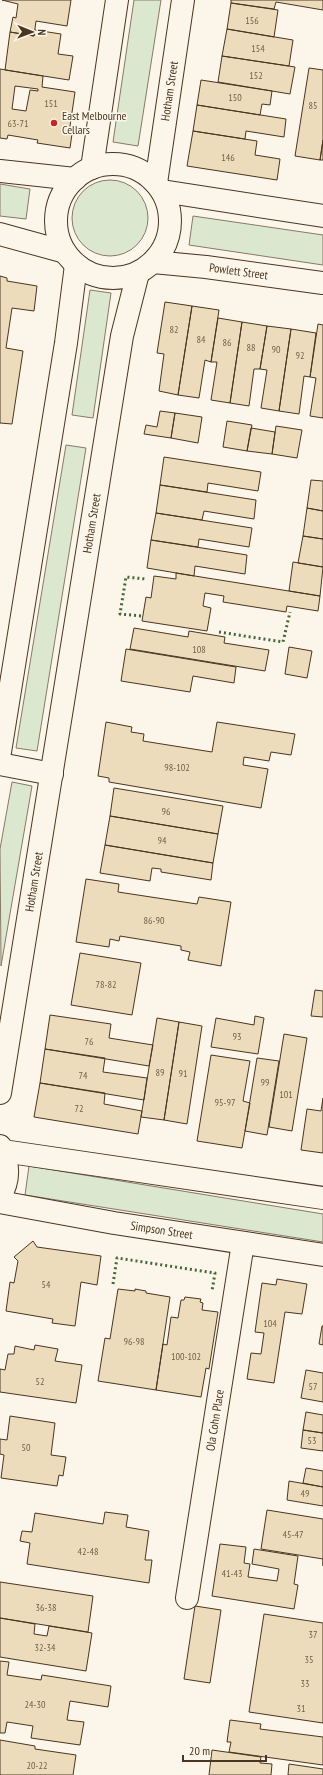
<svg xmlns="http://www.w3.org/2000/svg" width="323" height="1775" font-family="'PT Sans Narrow',sans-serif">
<rect width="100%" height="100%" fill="#fbf6e9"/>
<path fill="#dce7d0" stroke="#887966" d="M 134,0 L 161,0 L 138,146 L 113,142 Z
M72 218a38 38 0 1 1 76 0a38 38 0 1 1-76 0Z
M 0,184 L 30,189 L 26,219 L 0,216 Z
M 193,216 L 323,235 L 323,265 L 189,245 Z
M 90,290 L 111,293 L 93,418 L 72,415 Z
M 66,445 L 86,448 L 37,751 L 16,748 Z
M 12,782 L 32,786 L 1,966 L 0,849 Z
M 29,1166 L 323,1214 L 323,1242 L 25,1195 Z"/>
<path fill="#ecdcbc" stroke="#4a3520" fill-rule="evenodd" d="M 2,0 L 71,0 L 67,26 L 36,21 L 34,36 L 10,32 L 13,17 L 16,18 L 18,4 Z
M 231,0 L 323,0 L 323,10 L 276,2 L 274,9 L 231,3 Z
M 231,3 L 278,10 L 274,37 L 227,29 Z
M 227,29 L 293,40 L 289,66 L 222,56 Z
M 35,30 L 61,34 L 58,54 L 73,56 L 69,80 L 5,70 L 10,32 L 34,36 Z
M 222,56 L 295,67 L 290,94 L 218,82 Z
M 309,68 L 323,70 L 323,140 L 320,160 L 295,156 Z
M 0,69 L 43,76 L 42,87 L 75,92 L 69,133 L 72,134 L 70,148 L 37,143 L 38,140 L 8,135 L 7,139 L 0,138 ZM 15,86 L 38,89 L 38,91 L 30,90 L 26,111 L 12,109 Z
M 201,80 L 272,91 L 270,105 L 262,104 L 260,115 L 197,105 Z
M 197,105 L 286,119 L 284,137 L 246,131 L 245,139 L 193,131 Z
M 193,131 L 257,141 L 255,155 L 280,159 L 277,180 L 187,166 Z
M 323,140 L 323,160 L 320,160 Z
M 0,276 L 7,278 L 7,281 L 37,286 L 34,311 L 12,308 L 6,348 L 23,351 L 12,424 L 0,423 Z
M 165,302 L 192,306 L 178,395 L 159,391 L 164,354 L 157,353 Z
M 192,306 L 219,310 L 211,362 L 205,360 L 199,398 L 178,395 Z
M 218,318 L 242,322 L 230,403 L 211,400 L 217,362 L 211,362 Z
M 242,322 L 267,326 L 260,369 L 254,369 L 249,406 L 230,403 Z
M 318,324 L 323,325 L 323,418 L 310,416 L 316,378 L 310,377 Z
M 267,326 L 291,329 L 279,411 L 261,408 L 267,370 L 260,369 Z
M 291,329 L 316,333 L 310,377 L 304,376 L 299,414 L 279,411 Z
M 160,411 L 175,413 L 171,438 L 144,434 L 146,425 L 157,427 Z
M 175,413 L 202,417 L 198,443 L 171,438 Z
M 227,421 L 252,425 L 247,451 L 223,447 Z
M 276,426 L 302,430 L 297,458 L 272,454 Z
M 251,428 L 275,432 L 272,454 L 247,451 Z
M 164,457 L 261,472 L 258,491 L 208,483 L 207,492 L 160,485 Z
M 311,480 L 323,481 L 323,511 L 307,508 Z
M 160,485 L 256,500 L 254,519 L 204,511 L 202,520 L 156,513 Z
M 307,508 L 323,511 L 323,539 L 303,536 Z
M 156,513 L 252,528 L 249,547 L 199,539 L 198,547 L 151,540 Z
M 303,536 L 323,539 L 323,567 L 298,563 Z
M 151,540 L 247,555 L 245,574 L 195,566 L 194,576 L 147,568 Z
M 293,562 L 323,567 L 320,596 L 289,591 Z
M 176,573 L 320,596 L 318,611 L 287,606 L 286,612 L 223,602 L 224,596 L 205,593 L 203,606 L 211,608 L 207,631 L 142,621 L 146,597 L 151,598 L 154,576 L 176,579 Z
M 134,628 L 188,637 L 189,631 L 225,637 L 224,643 L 269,650 L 265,671 L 130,649 Z
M 289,647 L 312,651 L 307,678 L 285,674 Z
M 126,649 L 236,667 L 234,683 L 193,676 L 190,692 L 121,681 Z
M 106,722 L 132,727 L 131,732 L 144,734 L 143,741 L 212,752 L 217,722 L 295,734 L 291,755 L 271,752 L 269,761 L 244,757 L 243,765 L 268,769 L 261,808 L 109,782 L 109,778 L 98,776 Z
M 114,788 L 223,806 L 218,834 L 110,816 Z
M 110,816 L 218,834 L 213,863 L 105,845 Z
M 105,845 L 213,863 L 211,880 L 161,872 L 161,869 L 152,868 L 150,881 L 100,873 Z
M 86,879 L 119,884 L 118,892 L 197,904 L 199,897 L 231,902 L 221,966 L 188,960 L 190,952 L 181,950 L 181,946 L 120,936 L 119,941 L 110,939 L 109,947 L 76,942 Z
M 80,953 L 141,963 L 132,1015 L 71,1005 Z
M 315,990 L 323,991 L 323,1017 L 311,1016 Z
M 50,1015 L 111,1024 L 109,1038 L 153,1045 L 149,1066 L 45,1049 Z
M 255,1016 L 264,1018 L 258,1054 L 211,1047 L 216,1018 L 254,1025 Z
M 157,1018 L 179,1022 L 164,1120 L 141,1117 Z
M 179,1022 L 202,1026 L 187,1124 L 164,1120 Z
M 284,1034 L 307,1038 L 292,1131 L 269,1127 Z
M 45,1049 L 105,1058 L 103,1072 L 147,1078 L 144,1100 L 40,1083 Z
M 211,1055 L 250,1061 L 243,1101 L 250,1103 L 242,1148 L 197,1141 Z
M 257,1058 L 279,1061 L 267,1135 L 245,1131 Z
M 40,1083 L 105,1093 L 104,1104 L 142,1111 L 138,1134 L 34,1117 Z
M 323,1098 L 323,1153 L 301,1150 L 307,1109 L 321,1111 Z
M 33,1241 L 37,1247 L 101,1256 L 97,1285 L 81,1282 L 75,1326 L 52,1323 L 53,1319 L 6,1311 L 10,1282 L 14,1283 L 18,1261 L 14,1257 Z
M 277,1279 L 307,1284 L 302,1314 L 285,1312 L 274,1383 L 247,1379 L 251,1353 L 261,1354 L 264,1333 L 255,1332 L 262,1283 L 276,1285 Z
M 118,1289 L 135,1291 L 135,1289 L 146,1291 L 146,1293 L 170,1297 L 156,1390 L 98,1381 L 105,1338 L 110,1339 Z
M 185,1297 L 201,1299 L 200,1302 L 203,1303 L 202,1310 L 218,1312 L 209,1369 L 206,1368 L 201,1397 L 156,1390 L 163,1344 L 167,1345 L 171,1317 L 178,1318 L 181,1300 L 184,1300 Z
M 322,1326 L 323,1326 L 323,1345 L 319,1344 Z
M 35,1345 L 58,1349 L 55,1361 L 82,1365 L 76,1403 L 0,1392 L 0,1369 L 5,1370 L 8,1354 L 14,1354 L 15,1346 L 34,1350 Z
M 306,1370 L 323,1373 L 323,1402 L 301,1398 Z
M 306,1412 L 323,1415 L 323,1433 L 303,1430 Z
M 10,1416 L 55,1423 L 51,1455 L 66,1457 L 63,1476 L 59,1475 L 57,1486 L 1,1478 L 4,1455 L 0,1454 L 0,1439 L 7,1440 Z
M 303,1430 L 323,1433 L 323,1451 L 301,1448 Z
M 306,1468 L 323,1471 L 323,1487 L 303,1483 Z
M 289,1481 L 323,1487 L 323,1506 L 287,1500 Z
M 267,1510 L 323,1519 L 323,1566 L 323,1559 L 261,1549 Z
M 105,1512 L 128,1515 L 126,1527 L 149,1531 L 145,1560 L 152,1560 L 149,1583 L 27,1564 L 30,1543 L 20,1541 L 22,1531 L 32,1532 L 35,1513 L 103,1524 Z
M 220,1544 L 246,1547 L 244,1563 L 250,1564 L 248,1577 L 277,1581 L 279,1569 L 252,1564 L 254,1549 L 298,1556 L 294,1584 L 298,1585 L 294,1609 L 212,1596 Z
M 0,1582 L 93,1596 L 88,1632 L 0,1618 Z
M 195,1606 L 221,1610 L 210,1683 L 184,1679 Z
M 264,1614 L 323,1623 L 323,1723 L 249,1712 Z
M 0,1618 L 35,1624 L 34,1634 L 47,1636 L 49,1626 L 92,1633 L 86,1671 L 0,1657 Z
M 0,1661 L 9,1662 L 7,1675 L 41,1680 L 42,1675 L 111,1686 L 108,1707 L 70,1701 L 67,1720 L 84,1722 L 80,1745 L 31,1738 L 33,1726 L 7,1722 L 5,1733 L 0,1733 Z
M 230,1720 L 261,1724 L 260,1729 L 323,1737 L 323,1765 L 229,1752 L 231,1742 L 227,1742 Z
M 0,1740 L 35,1746 L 35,1749 L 76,1755 L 73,1775 L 0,1775 Z
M 212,1750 L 261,1757 L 260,1763 L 272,1764 L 271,1775 L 209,1775 Z
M 289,1764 L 323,1769 L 323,1775 L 288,1775 Z"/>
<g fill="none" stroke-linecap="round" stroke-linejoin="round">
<defs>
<g id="minor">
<circle cx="113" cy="221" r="57"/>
<path d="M 92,168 L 117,0"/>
<path d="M 0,171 L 75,179"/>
<path id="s1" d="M 156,183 L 183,0"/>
<path d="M 162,191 L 323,216"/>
<path d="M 0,234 L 65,252"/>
<path id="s2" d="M 153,262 L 206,267 L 323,283"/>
<path d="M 0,752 L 66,343 L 76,265"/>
<path d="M 0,764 L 52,774"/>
<path id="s3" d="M 0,1093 L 122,336 L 138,273"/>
<path d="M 0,1146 C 9,1162 10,1180 0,1196"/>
<path d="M 3,1151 L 323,1198"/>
<path id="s4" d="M 0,1202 L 114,1223 L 323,1255"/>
<path id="s5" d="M 187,1598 L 243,1243"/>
</g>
</defs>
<use href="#minor" stroke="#4a3520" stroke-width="24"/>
<use href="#minor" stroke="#fbf6e9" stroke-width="22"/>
<path stroke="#436837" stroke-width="3" stroke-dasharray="2 3" stroke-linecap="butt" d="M 141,616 L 120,614 L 126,577 L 146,579
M 219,632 L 283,642 L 290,612
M 113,1284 L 117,1258 L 215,1273 L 212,1291"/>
</g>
<circle fill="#c62828" stroke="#fbf6e9" stroke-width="1.5" cx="54" cy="123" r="4"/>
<g text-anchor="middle" stroke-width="3" stroke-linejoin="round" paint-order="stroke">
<g font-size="10" fill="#725f47">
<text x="252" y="24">156</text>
<text x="258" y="52">154</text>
<text x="256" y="79">152</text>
<text x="235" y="101">150</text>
<text x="51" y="107">151</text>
<text x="313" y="109">85</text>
<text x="18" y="127">63-71</text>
<text x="228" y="161">146</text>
<text x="174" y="333">82</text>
<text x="201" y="343">84</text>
<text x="227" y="346">86</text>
<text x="251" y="351">88</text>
<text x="276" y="353">90</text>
<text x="300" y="359">92</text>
<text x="199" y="653">108</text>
<text x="177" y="771">98-102</text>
<text x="166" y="815">96</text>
<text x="162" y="844">94</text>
<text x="154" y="924">86-90</text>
<text x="106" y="988">78-82</text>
<text x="237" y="1040">93</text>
<text x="89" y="1045">76</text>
<text x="160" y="1076">89</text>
<text x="183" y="1077">91</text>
<text x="83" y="1079">74</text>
<text x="265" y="1086">99</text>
<text x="286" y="1098">101</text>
<text x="225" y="1106">95-97</text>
<text x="79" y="1112">72</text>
<text x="46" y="1288">54</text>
<text x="270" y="1327">104</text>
<text x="134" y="1345">96-98</text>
<text x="186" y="1360">100-102</text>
<text x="40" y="1385">52</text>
<text x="313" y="1390">57</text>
<text x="312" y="1444">53</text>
<text x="26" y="1451">50</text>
<text x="305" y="1497">49</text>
<text x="293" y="1538">45-47</text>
<text x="88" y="1555">42-48</text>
<text x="232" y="1577">41-43</text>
<text x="46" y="1611">36-38</text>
<text x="313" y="1638">37</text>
<text x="45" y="1651">32-34</text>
<text x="309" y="1663">35</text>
<text x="305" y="1687">33</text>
<text x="35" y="1708">24-30</text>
<text x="301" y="1712">31</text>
<text x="37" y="1769">20-22</text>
</g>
<g font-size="12" fill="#4a3520" stroke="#fbf6e9">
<text dy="4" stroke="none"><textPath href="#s1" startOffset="93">Hotham Street</textPath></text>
<text dy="4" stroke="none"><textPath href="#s2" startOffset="86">Powlett Street</textPath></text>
<text dy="4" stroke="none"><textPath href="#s3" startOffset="577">Hotham Street</textPath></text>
<text dy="4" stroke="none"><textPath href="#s3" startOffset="214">Hotham Street</textPath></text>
<text dy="4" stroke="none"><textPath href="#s4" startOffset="164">Simpson Street</textPath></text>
<text dy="4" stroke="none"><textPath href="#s5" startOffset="180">Ola Cohn Place</textPath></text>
</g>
<g font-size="12" fill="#4a3520" stroke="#fbf6e9" text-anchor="start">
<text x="62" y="120">East Melbourne<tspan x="62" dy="14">Cellars</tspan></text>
</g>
</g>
<g transform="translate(32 32) rotate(91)" stroke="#fbf6e9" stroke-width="3" paint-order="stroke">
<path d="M0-3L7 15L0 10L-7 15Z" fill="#4a3520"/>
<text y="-6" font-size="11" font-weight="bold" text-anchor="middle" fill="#4a3520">N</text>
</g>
<path d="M183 1755v6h83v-6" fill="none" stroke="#4a3520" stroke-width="2"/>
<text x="189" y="1755" font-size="12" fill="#4a3520" stroke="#fbf6e9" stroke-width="3" paint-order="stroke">20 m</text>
</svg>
